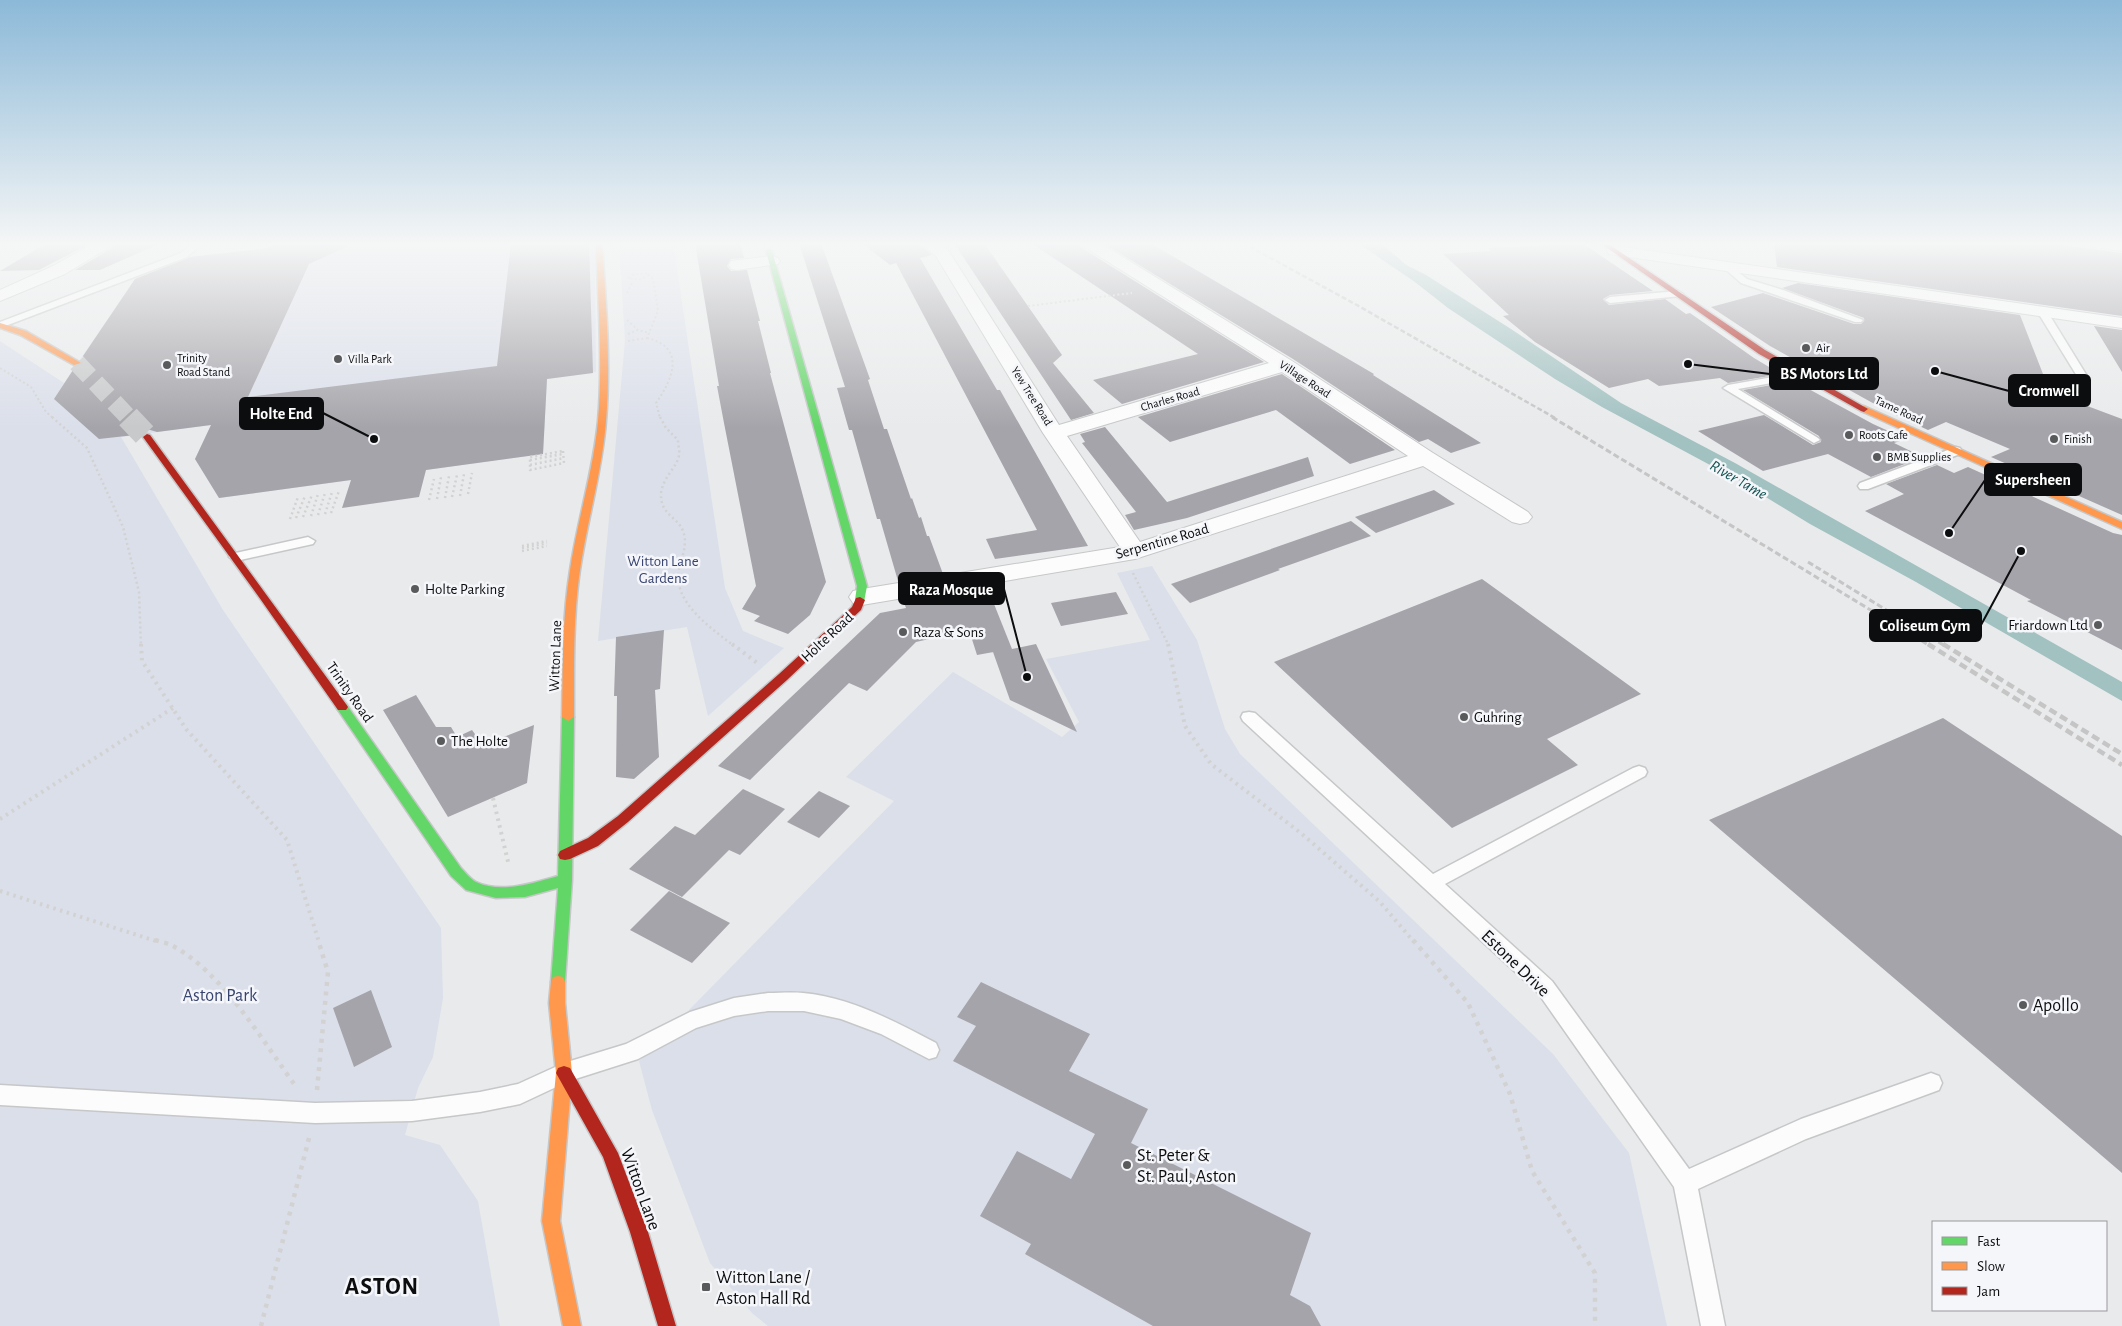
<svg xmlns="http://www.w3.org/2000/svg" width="2122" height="1326" font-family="'Alegreya Sans',sans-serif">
<rect width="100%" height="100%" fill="#e9eaeb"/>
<path fill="#dbdfea" d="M 273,243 L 595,243 L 596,372 L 547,379 L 543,454 L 219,498 L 195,459 L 211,425 L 121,437 L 223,610 L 441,928 L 443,998 L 433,1057 L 418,1088 L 405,1135 L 440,1145 L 478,1201 L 500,1326 L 0,1326 L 0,341 L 64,383 L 128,290 L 199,256 L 268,248 Z
M 619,243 L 673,243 L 725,588 L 743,631 L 784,648 L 708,716 L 687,627 L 598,641 L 625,340 Z
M 1152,566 L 1197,640 L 1225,729 L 1240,754 L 1553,1054 L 1629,1153 L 1667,1326 L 768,1326 L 752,1313 L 710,1263 L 652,1110 L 639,1061 L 894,801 L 846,777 L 953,672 L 1062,737 L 1079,722 L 1046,659 L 1150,640 L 1117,573 Z"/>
<path fill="#a2c1c1" d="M 1358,243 L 1381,243 L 1406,265 L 1426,275 L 1511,329 L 1621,403 L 1735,463 L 2122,682 L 2122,701 L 1916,582 L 1810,524 L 1738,480 L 1602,407 L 1555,379 L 1448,308 L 1415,282 Z"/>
<path fill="#a5a4aa" d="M 47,243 L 91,243 L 39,270 L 0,271 Z
M 115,243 L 161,243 L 100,270 L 75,270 L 112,248 Z
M 273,243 L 355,243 L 309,264 L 248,397 L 497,366 L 511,243 L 589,243 L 593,373 L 547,379 L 543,454 L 426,470 L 419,497 L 342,508 L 351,480 L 219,498 L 195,459 L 211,425 L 157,432 L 147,429 L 139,430 L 135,435 L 99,439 L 54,399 L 73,370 L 85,369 L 88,364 L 83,356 L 135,279 L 190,257 L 268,248 Z
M 695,243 L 740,243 L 744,258 L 731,259 L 727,266 L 731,271 L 747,270 L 760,321 L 758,321 L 771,373 L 770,373 L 826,582 L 810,615 L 788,634 L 754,621 L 760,616 L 742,609 L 756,586 L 724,423 L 717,386 L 719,386 Z
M 799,243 L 821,243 L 870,379 L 868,380 L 884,429 L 887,429 L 911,499 L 912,498 L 919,518 L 921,517 L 927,536 L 929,536 L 943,574 L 898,581 L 880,519 L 877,519 L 852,430 L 849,430 L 837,388 L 845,387 Z
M 862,243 L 918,243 L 932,255 L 920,258 L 997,390 L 1000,390 L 1088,546 L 995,559 L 986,539 L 1037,530 L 896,263 L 890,265 Z
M 954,243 L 984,243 L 1062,355 L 1053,363 L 1094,413 L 1071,420 Z
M 1031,243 L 1079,243 L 1082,248 L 1264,362 L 1122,404 L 1093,380 L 1198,354 Z
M 1103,243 L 1150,243 L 1374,374 L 1373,375 L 1481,443 L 1451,453 L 1428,439 L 1419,442 L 1293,359 Z
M 1543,243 L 1582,243 L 1653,291 L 1610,295 L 1603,299 L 1609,305 L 1665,299 L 1686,314 L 1690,313 L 1754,358 L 1781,374 L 1728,383 L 1720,378 L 1659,386 L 1648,379 L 1609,388 L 1535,342 L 1503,316 L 1509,315 L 1443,254 L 1491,251 L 1488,248 L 1547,245 Z
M 1774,243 L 2047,243 L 2122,253 L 2122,316 L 1777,267 Z
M 1798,283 L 2020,315 L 2050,392 L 2122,419 L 2122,515 L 1991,457 L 2010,449 L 1946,422 L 1928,430 L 1889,412 L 1770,346 L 1711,307 L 1763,293 L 1854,324 L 1861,324 L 1864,321 L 1864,318 L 1782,288 Z
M 2094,326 L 2122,330 L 2122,372 L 2097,331 Z
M 1282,374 L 1395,450 L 1350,464 L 1276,410 L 1170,442 L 1138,417 Z
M 1794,381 L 1873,424 L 1906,439 L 1894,443 L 1923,457 L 1871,477 L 1828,454 L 1763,471 L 1698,431 L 1764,415 L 1813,445 L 1821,442 L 1819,436 L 1743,390 Z
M 1105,427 L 1167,502 L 1308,457 L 1314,476 L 1187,518 L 1134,530 L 1125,515 L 1136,512 L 1082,443 L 1085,442 L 1080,434 Z
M 1937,465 L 1954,473 L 1968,467 L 2113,533 L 2122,535 L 2122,650 L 2027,601 L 2031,600 L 1865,511 L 1904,494 L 1886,484 Z
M 1434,490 L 1455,504 L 1376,533 L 1355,517 Z
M 1351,521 L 1371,536 L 1278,569 L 1280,570 L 1190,603 L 1171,584 Z
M 1482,579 L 1641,694 L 1547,739 L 1578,765 L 1452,828 L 1274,662 Z
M 949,592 L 952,600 L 990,594 L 1012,649 L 1036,644 L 1077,732 L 1010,700 L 993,652 L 1010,649 L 977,655 L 969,630 L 916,642 L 867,691 L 849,683 L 750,780 L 718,766 L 880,613 L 906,608 L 903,600 Z
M 1116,592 L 1128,614 L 1061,626 L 1051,603 Z
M 664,630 L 660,689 L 655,690 L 659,757 L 634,779 L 616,777 L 617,696 L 614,696 L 616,637 Z
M 416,695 L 436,727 L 451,727 L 457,737 L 472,730 L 483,745 L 534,725 L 527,783 L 448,817 L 383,710 Z
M 1943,718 L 2122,836 L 2122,1173 L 1709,820 Z
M 743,789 L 785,809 L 740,855 L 729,850 L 682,897 L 629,869 L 675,826 L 695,835 Z
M 819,791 L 850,806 L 819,838 L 787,822 Z
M 669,891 L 730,923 L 692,963 L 630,930 Z
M 981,982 L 1090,1034 L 1069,1071 L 1148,1109 L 1131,1143 L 1311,1233 L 1290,1295 L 1310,1306 L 1321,1326 L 1153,1326 L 1025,1254 L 1031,1244 L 980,1216 L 1017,1151 L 1071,1179 L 1095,1134 L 953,1061 L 976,1026 L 957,1017 Z
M 371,990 L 392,1047 L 354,1067 L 333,1008 Z"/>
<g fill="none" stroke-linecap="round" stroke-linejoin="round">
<path stroke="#c8c9ca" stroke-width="18" stroke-dasharray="18 9" stroke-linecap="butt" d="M 77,363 L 129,418"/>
<path stroke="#c8c9ca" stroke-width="24" stroke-dasharray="24 12" stroke-linecap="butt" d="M 128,417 L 147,437"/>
<defs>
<path id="lane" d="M 194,243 L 203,243 L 187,257 L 0,328 L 0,322 L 181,253 Z
M 1728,264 L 1747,279 L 1783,290 L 1863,320 L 1861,322 L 1855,322 L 1741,283 L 1723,267 Z
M 1678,291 L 1683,294 L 1681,296 L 1610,303 L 1605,300 L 1610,297 Z
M 2042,308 L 2047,311 L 2087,376 L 2086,378 L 2078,378 L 2077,376 L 2037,311 Z
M 1801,372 L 1805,373 L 1806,375 L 1805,377 L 1738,389 L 1818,438 L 1820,440 L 1814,443 L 1723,388 L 1728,385 Z
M 1956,447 L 1960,448 L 1962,451 L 1960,454 L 1868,489 L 1860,489 L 1858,486 L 1860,483 Z
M 308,537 L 315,541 L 313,544 L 236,561 L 229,557 L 231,554 Z
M 1249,712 L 1255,713 L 1433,874 L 1633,768 L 1639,766 L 1645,768 L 1647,772 L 1645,776 L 1445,884 L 1552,981 L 1689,1169 L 1801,1119 L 1931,1073 L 1939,1076 L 1942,1083 L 1939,1090 L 1806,1139 L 1698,1189 L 1725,1326 L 1701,1326 L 1674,1187 L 1538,993 L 1243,721 L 1241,717 L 1243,713 Z
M 768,993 C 780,993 791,992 803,993 C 850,997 896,1022 936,1043 L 939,1050 L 936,1057 L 929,1059 L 881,1034 L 841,1019 L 804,1011 L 768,1011 L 734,1016 L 696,1028 L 638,1059 L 569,1081 L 520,1104 L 480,1112 L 412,1121 L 315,1123 L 0,1105 L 0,1085 L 315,1103 L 412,1101 L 480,1092 L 518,1084 L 564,1063 L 626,1044 L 690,1012 L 734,998 Z"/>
<path id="street" d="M 94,243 L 113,243 L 111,246 L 65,274 L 0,301 L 0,290 L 53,266 Z
M 920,243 L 938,243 L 948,250 L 1059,425 L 1269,363 L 1083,246 L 1081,243 L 1100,243 L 1292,361 L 1433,453 L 1528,512 L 1532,517 L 1528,522 L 1520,524 L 1512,522 L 1423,466 L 1135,559 L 862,605 L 853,603 L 849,597 L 853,591 L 862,589 L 1120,547 L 1043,433 L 936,256 ZM 1282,372 L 1408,456 L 1140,542 L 1067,436 Z
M 2086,243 L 2122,243 L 2122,251 L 2088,246 Z
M 1615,246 L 2122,318 L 2122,328 L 1609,254 L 1607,251 L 1609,248 Z
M 772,256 L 778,258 L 780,261 L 778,264 L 737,270 L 731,269 L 729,265 L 731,261 Z"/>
<path id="fast" d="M 769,249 L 772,251 L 867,586 L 864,602 L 856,602 L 855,600 L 857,586 L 766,251 Z
M 342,703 L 346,704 L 461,868 C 465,872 470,879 476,882 C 501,894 533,883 558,876 L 562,717 L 564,714 L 572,714 L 574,717 L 572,880 L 565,982 L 563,987 L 558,988 L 553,987 L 551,982 L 558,888 L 525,897 L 496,898 L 466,890 L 451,876 L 338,710 L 336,707 L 338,704 Z"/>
<path id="slow" d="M 596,243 L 602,243 C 606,302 611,362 606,421 C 602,474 586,524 579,577 C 573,623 574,670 574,717 L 568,721 L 562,717 C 563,670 562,623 569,577 C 576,524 593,474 598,421 C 603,362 598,302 596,243 Z
M 0,323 L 26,331 L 81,363 L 74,365 L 20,335 L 0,328 Z
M 1864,406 L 2122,522 L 2122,529 L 1861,411 L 1861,407 Z
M 558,976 L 563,977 L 565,982 L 565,1003 L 572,1073 L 560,1221 L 581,1326 L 563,1326 L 542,1221 L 556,1073 L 549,1003 L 551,982 L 553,977 Z"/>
<path id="jam" d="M 1600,243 L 1607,243 L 1765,350 L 1868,409 L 1864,412 L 1861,411 L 1759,354 Z
M 147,434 L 150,435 L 346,704 L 348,707 L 346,710 L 338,710 L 261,600 L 143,437 Z
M 860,597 L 865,600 L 861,610 L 787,680 L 628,822 L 598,846 L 570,859 L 565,860 L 560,859 L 558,855 L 560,851 L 588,838 L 618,816 L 779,674 L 852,607 L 856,598 Z
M 564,1066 L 570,1068 L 618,1153 L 648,1232 L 676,1326 L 658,1326 L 630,1232 L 603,1157 L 556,1073 L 558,1068 Z"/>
</defs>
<use href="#lane" stroke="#c6c7c8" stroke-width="3"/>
<use href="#street" stroke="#c6c7c8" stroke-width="2"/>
<use href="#fast" stroke="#c6c7c8" stroke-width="3"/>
<use href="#slow" stroke="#c6c7c8" stroke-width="3"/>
<use href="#jam" stroke="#c6c7c8" stroke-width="3"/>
<path stroke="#d2d2d2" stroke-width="2" stroke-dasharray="2 2.5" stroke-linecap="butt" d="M 645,273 L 649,275 L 639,280 L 628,278 L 632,275 Z
M 627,293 L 633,281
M 1028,306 L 1132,293
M 627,320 L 638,330
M 628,334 L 638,330 L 650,333
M 647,338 C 686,347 673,379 656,403 L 660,418
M 628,341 L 647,338 L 658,311 L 653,279 L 649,275
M 0,368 L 31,387 L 46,412 L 53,418"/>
<path stroke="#d2d2d2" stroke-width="2.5" stroke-dasharray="2 3" stroke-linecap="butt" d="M 52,417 L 87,448 L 123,527 L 139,592 L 141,646
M 660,417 L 666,428 L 678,440 C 678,445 680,451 679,455 C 678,466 663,477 661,493 C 660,515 677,516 683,531 C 688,544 682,556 679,569 C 672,602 711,628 734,646
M 563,451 L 564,463 L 530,470 L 530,457 Z
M 530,460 L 563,454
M 530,465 L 564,458
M 468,494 L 472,473
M 460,496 L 464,474
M 452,497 L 457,475
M 445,498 L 449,476
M 437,499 L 441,477
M 429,500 L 434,479
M 331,513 L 339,491
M 325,514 L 332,492
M 318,515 L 325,493
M 311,516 L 318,494
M 303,517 L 312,495
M 296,518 L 305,496
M 290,519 L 298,497
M 522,546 L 547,541
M 522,548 L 547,543
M 522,551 L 547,546
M 1133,573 L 1169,646"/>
<path stroke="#d2d2d2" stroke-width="4" stroke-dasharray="2.5 4.5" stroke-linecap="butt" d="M 141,644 L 142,661 L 186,729 L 287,840 L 319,942
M 732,644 L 760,665
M 1168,644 L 1185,726 L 1211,764 L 1302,834 L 1380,902 L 1414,942
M 493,798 L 509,866
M 0,819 L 173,708
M 0,891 L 159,942"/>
<path stroke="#d2d2d2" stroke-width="4.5" stroke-dasharray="4 5.5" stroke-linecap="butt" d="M 155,940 C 161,942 168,943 173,946 C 223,973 264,1043 297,1088
M 1413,940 L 1468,1003 L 1510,1094 L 1532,1171 L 1595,1273 L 1595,1326
M 317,1090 L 328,972 L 318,940
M 261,1326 L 309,1138"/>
<use href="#lane" fill="#fcfcfc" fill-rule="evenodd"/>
<use href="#street" fill="#fcfcfc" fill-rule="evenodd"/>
<use href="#fast" fill="#63d668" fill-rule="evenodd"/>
<use href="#slow" fill="#ff974d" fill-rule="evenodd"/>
<use href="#jam" fill="#b3261e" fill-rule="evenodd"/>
<path stroke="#c5c5c6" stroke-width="2.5" stroke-dasharray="5 2.5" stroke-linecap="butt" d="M 1243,243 L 1355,304 L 1555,418"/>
<path stroke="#c5c5c6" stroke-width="3" stroke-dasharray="6 3" stroke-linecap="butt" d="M 1552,417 L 1930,646
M 1808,562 L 1945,646"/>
<path stroke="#c5c5c6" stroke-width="4.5" stroke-dasharray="8 4.5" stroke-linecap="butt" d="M 1928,644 L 2122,765
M 1943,644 L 2122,754"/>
</g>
<linearGradient id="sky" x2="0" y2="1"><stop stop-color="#8cb9d8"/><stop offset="0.57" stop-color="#f5f6f6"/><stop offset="1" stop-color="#f5f6f6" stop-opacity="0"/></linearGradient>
<rect width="2122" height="428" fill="url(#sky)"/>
<g fill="#595a5b" stroke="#f5f6fa" stroke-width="2">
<circle cx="1806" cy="348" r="5"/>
<circle cx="338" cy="359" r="5"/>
<circle cx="167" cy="365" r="5"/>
<circle cx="1849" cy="435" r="5"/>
<circle cx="2054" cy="439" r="5"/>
<circle cx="1877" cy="457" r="5"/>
<circle cx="415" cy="589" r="5"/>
<circle cx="2098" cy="625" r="5"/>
<circle cx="903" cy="632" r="5"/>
<circle cx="1464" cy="717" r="5"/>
<circle cx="441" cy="741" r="5"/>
<circle cx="2023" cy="1005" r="5"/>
<circle cx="1127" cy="1165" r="5"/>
<rect x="701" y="1282" width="10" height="10" rx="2.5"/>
</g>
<g text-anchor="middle" stroke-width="5" stroke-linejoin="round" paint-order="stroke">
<g font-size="12" fill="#0c0d0e" stroke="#f5f6fa" text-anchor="start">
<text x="1816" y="352">Air</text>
<text x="177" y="362">Trinity<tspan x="177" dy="14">Road Stand</tspan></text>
<text x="348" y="363">Villa Park</text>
<text x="1859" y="439">Roots Cafe</text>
<text x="2064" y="443">Finish</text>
<text x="1887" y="461">BMB Supplies</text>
</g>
<g font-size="12" fill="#0c0d0e" stroke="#f5f6fa">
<text transform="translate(1305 379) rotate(33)" y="4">Village Road</text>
<text transform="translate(1032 396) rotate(58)" y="4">Yew Tree Road</text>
<text transform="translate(1170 399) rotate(-16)" y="4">Charles Road</text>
<text transform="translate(1899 410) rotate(25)" y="4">Tame Road</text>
</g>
<g font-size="15" fill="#0c0d0e" stroke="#f5f6fa">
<text transform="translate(1162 541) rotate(-16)" y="5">Serpentine Road</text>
<text transform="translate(827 637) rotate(-43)" y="5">Holte Road</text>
<text transform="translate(555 656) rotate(-88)" y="5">Witton Lane</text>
<text transform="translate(350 692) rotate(55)" y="5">Trinity Road</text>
</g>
<g font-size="15" fill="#384470" stroke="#f5f6fa">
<text x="663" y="566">Witton Lane<tspan x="663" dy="17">Gardens</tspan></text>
</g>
<g font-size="15" fill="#0c0d0e" stroke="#f5f6fa" text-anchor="start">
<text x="425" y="594">Holte Parking</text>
<text x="2088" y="630" text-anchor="end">Friardown Ltd</text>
<text x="913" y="637">Raza &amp; Sons</text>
<text x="1474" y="722">Guhring</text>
<text x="451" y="746">The Holte</text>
</g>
<g font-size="16" font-style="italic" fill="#145353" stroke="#f5f6fa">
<text transform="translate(1739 479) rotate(30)" y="6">River Tame</text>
</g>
<g font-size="18" fill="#0c0d0e" stroke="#f5f6fa">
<text transform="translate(1516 963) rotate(44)" y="6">Estone Drive</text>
<text transform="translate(641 1189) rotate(70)" y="6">Witton Lane</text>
</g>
<g font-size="18" fill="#384470" stroke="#f5f6fa">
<text x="220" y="1001">Aston Park</text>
</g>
<g font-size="18" fill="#0c0d0e" stroke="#f5f6fa" text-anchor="start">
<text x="2033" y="1011">Apollo</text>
<text x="1137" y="1161">St. Peter &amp;<tspan x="1137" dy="21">St. Paul, Aston</tspan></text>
<text x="716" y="1283">Witton Lane /<tspan x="716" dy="21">Aston Hall Rd</tspan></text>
</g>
<g font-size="24" font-weight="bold" letter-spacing="1" fill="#0c0d0e" stroke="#f5f6fa">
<text x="382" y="1294">ASTON</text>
</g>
</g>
<path fill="none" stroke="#0c0d0e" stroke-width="2" d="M1688 364L1770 374M1935 371L2009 391M374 439L323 413M1949 533L1985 480M1027 677L1004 589M2021 551L1981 625"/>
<g fill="#0c0d0e" stroke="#f5f6fa" stroke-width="2">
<circle cx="1688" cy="364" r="5"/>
<circle cx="1935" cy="371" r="5"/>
<circle cx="374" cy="439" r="5"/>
<circle cx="1949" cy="533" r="5"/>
<circle cx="1027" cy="677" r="5"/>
<circle cx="2021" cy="551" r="5"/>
</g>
<g fill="#0c0d0e" stroke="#0c0d0e" stroke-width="2">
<rect x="1770" y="358" width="108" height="31" rx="5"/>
<rect x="2009" y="375" width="81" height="31" rx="5"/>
<rect x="240" y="398" width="83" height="31" rx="5"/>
<rect x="1985" y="464" width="96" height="31" rx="5"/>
<rect x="899" y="573" width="105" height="31" rx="5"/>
<rect x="1870" y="610" width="111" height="31" rx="5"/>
</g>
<g font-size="16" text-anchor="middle" font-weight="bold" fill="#fff">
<text x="1824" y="379">BS Motors Ltd</text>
<text x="2049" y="396">Cromwell</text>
<text x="281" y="419">Holte End</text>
<text x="2033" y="485">Supersheen</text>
<text x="951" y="595">Raza Mosque</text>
<text x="1925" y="631">Coliseum Gym</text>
</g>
<rect x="1932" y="1221" width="175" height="90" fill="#f5f6fa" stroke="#98999c"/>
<rect x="1942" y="1237" width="25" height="8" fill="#63d668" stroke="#98999c"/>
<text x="1977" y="1246" font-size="15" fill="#0c0d0e">Fast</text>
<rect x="1942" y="1262" width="25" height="8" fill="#ff974d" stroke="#98999c"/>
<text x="1977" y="1271" font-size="15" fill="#0c0d0e">Slow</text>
<rect x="1942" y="1287" width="25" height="8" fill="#b3261e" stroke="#98999c"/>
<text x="1977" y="1296" font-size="15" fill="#0c0d0e">Jam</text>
</svg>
